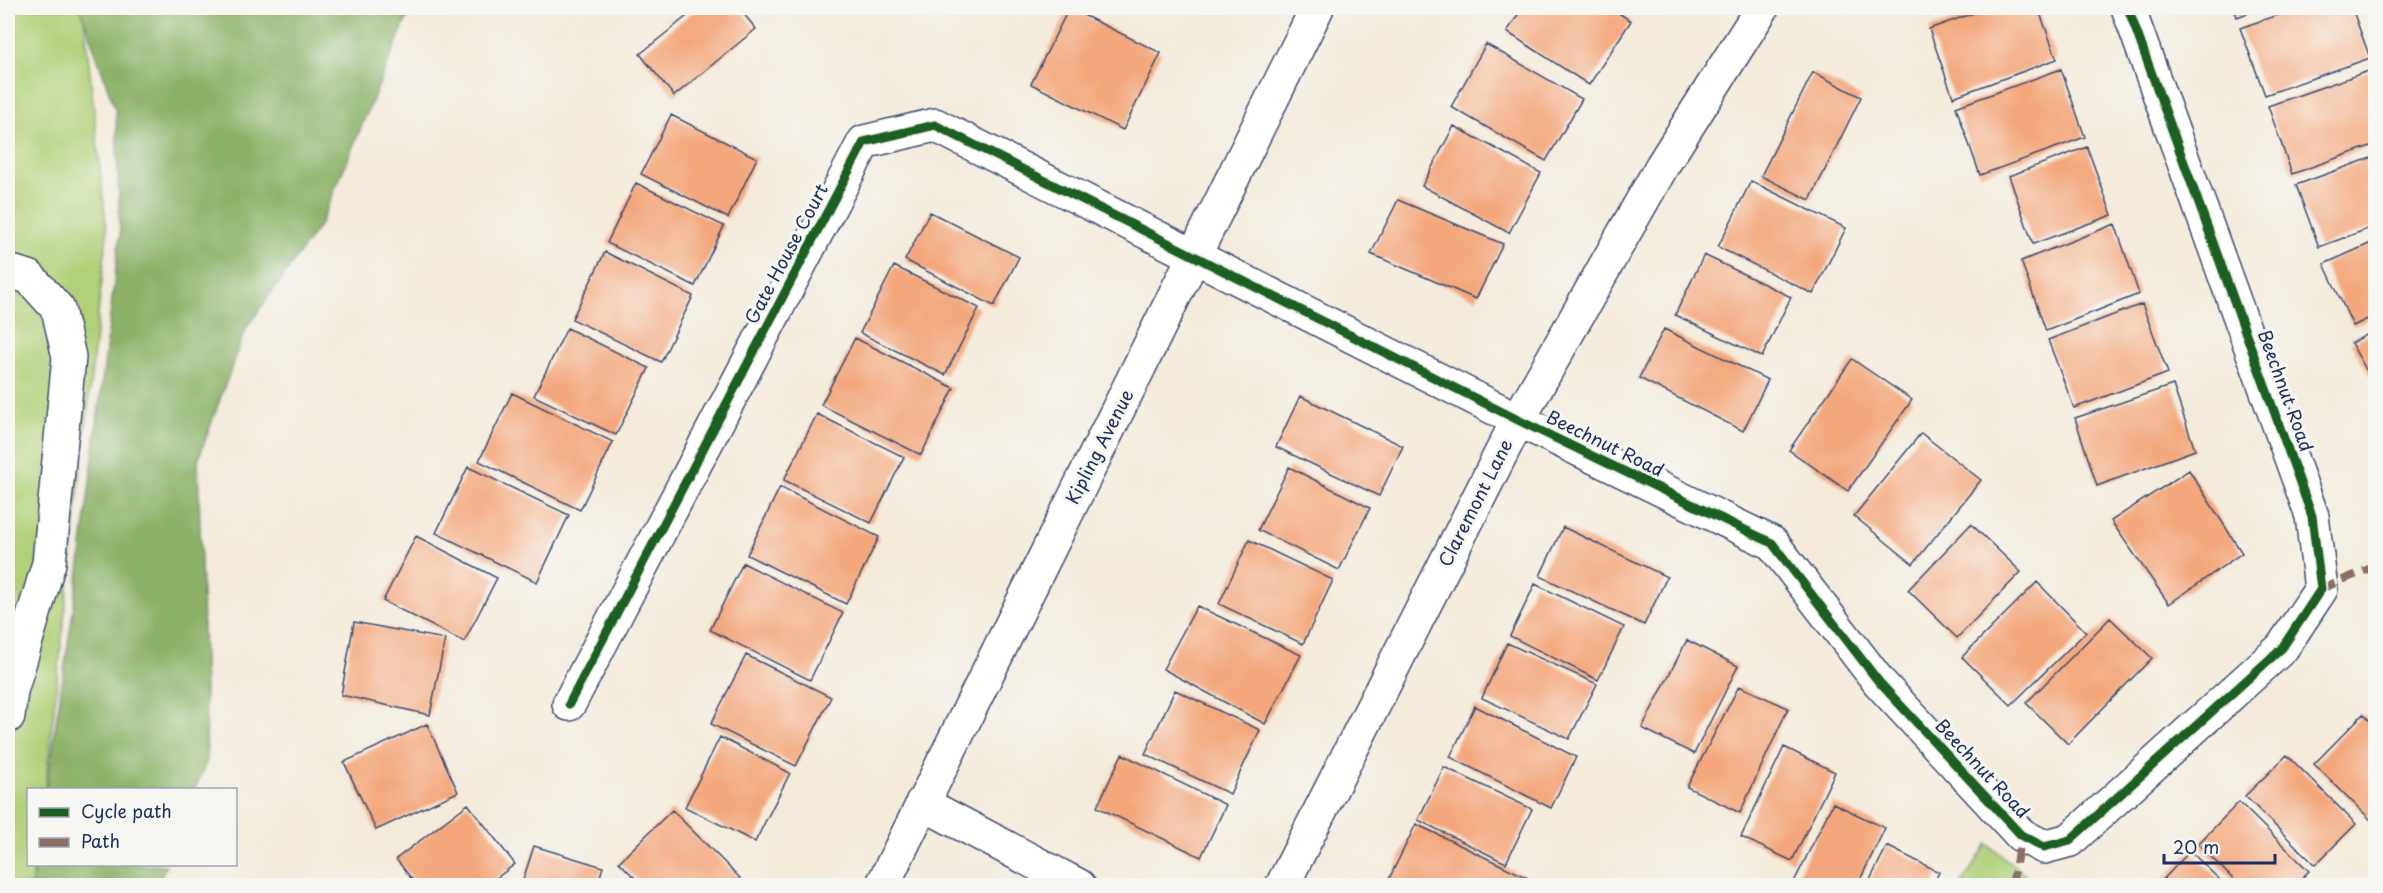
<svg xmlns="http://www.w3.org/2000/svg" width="2383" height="893" font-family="'Playpen Sans',sans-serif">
<rect width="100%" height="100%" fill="#f6f6f2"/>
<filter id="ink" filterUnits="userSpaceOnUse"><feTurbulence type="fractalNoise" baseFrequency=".0167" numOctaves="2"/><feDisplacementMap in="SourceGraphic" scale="12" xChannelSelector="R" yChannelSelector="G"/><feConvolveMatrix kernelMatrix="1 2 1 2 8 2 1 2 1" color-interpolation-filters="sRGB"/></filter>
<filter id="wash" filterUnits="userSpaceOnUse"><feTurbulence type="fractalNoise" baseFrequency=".008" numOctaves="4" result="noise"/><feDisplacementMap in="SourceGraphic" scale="24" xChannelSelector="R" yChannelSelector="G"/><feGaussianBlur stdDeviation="1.35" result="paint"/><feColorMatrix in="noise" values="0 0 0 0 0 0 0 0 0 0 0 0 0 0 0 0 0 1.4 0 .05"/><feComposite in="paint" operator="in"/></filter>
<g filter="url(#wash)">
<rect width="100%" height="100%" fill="#f4ebdb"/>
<path fill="#b1d077" stroke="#66806a" stroke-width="1.5" d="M 8,8 L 83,8 L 107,234 L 45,789 L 28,790 L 28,864 L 37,865 L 35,885 L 8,885 Z
M 1987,844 L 2039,885 L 1961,885 Z"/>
<path fill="#8cb268" stroke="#547063" stroke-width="1.5" d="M 80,8 L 411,8 L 321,223 L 245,330 L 198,460 L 207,760 L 195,789 L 46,789 L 80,564 L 120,234 L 116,112 Z
M 35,865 L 35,864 L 166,865 L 158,885 L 31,885 Z"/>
<g id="blocks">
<path fill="#f4a77c" d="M 697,8 L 739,8 L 756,29 L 674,96 L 640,54 Z
M 1069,8 L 1161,53 L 1123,130 L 1031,84 Z
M 1522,8 L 1611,8 L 1631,21 L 1589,85 L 1507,32 Z
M 1925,8 L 1951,8 L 1928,16 Z
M 1988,8 L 2038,8 L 2057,59 L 1953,97 L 1929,29 Z
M 2234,8 L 2262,8 L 2237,17 Z
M 2298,8 L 2352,8 L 2370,58 L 2265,95 L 2240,28 Z
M 1486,44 L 1582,99 L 1546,161 L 1451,107 Z
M 2061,69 L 2085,137 L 1980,175 L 1956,107 Z
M 2374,69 L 2376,144 L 2292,174 L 2268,106 Z
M 1813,72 L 1861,97 L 1810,200 L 1761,176 Z
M 671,115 L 757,158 L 728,218 L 641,174 Z
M 1454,126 L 1541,173 L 1509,233 L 1422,186 Z
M 2087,147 L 2112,215 L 2033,244 L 2009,176 Z
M 2376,156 L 2376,226 L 2319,247 L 2296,185 Z
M 1751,181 L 1846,228 L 1813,294 L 1718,247 Z
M 636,183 L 724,226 L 695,286 L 607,243 Z
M 1398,200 L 1503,244 L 1476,299 L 1371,254 Z
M 930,212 L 1019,257 L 994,306 L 905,260 Z
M 2115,224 L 2139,294 L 2046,331 L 2021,261 Z
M 2376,241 L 2376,315 L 2353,326 L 2324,264 Z
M 605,252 L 693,296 L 661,362 L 572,319 Z
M 1704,255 L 1791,297 L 1762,357 L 1675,315 Z
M 894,266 L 979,308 L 945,375 L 860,333 Z
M 2142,304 L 2168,373 L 2074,408 L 2048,340 Z
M 567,328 L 649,368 L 616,435 L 534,396 Z
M 1664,329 L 1768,380 L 1743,431 L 1639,378 Z
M 2376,330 L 2376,387 L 2351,343 Z
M 855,338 L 954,388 L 921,455 L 821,405 Z
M 1852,359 L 1912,400 L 1848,491 L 1789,450 Z
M 2173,385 L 2195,450 L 2097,486 L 2075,418 Z
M 512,393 L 613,442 L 580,510 L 479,461 Z
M 1300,396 L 1403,446 L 1379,496 L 1276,447 Z
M 817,414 L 904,457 L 871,523 L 784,480 Z
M 1921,433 L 1981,480 L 1913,564 L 1854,516 Z
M 468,467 L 569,515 L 537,582 L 436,533 Z
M 1289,467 L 1370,508 L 1339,570 L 1258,530 Z
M 2189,470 L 2242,553 L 2169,604 L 2111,521 Z
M 780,487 L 879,537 L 846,604 L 747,555 Z
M 1971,524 L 2021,572 L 1957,638 L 1908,590 Z
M 1563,527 L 1667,577 L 1644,625 L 1540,576 Z
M 416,536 L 497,578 L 464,642 L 383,601 Z
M 1249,540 L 1333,580 L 1303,644 L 1219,604 Z
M 743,563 L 843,613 L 810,680 L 710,630 Z
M 2037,582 L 2086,632 L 2011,705 L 1962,657 Z
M 1535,584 L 1624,627 L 1598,680 L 1510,636 Z
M 1197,606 L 1301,655 L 1265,724 L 1163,669 Z
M 2110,618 L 2152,658 L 2068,744 L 2026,703 Z
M 354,622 L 445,639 L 430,715 L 341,695 Z
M 1687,640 L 1738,666 L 1694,754 L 1642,728 Z
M 1507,643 L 1597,684 L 1569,739 L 1482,698 Z
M 746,655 L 831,697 L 796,766 L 711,724 Z
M 1739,686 L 1788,708 L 1740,813 L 1687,787 Z
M 1175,690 L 1260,730 L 1230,794 L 1145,754 Z
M 1475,706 L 1576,757 L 1551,808 L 1450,757 Z
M 2363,714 L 2376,727 L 2376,825 L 2314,764 Z
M 427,724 L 458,792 L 376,830 L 344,762 Z
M 720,737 L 790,773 L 755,842 L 685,807 Z
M 1784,747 L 1835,772 L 1792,861 L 1741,837 Z
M 1122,754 L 1226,805 L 1201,857 L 1097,807 Z
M 2287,755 L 2356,824 L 2315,865 L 2245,796 Z
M 1444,767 L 1532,809 L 1506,863 L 1418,820 Z
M 2239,802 L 2309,871 L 2294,886 L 2240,886 L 2198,844 Z
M 1833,803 L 1885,828 L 1857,886 L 1792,886 Z
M 468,804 L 515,864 L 486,886 L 417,886 L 396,859 Z
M 672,810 L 740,878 L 733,886 L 643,886 L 619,862 Z
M 1416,824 L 1528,878 L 1524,886 L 1401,886 L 1389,879 Z
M 534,846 L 603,867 L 597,886 L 521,886 Z
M 1887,846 L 1939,872 L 1933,886 L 1867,886 Z
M 2190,851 L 2226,886 L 2157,886 Z"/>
</g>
</g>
<g filter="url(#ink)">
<use href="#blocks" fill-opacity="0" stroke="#3c4b71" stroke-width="1.5"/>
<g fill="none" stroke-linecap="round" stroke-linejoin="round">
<defs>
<path id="minor" d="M 8,271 L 29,277 L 58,309 L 69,357 L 49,563 L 11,691 L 8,716
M 569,704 L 864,142 L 935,125 L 1518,420 L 1772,543 L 1879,682 L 2021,835 L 2044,847 L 2070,840 L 2282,648 L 2321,589 L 2312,516 L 2128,8
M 922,803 L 1079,886
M 882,886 L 1317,8
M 1282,886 L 1518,420 L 1662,166 L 1762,8"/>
</defs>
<use href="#minor" stroke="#3c4b71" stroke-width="36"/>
<use href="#minor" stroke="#fff" stroke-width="33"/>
<path stroke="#8d6e63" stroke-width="8" stroke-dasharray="15 8" stroke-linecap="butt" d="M 2321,589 L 2376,566
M 2012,886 L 2021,835"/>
<defs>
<path id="cycleway" d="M 569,704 L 864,142 L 935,125 L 1518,420 L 1772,543 L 1879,682 L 2021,835 L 2044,847 L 2070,840 L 2282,648 L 2321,589 L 2312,516 L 2128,8"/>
</defs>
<use href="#cycleway" stroke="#f6f6f2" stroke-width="13"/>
<use href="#cycleway" stroke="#1b5e20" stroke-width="9"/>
</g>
</g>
<g text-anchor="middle" stroke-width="6" stroke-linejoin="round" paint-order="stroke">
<g font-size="18" fill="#1b2f5e" stroke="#f6f6f2">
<text transform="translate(787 254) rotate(-62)" y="6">Gate House Court</text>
<text transform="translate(2285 391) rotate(70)" y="6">Beechnut Road</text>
<text transform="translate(1605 444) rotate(26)" y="6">Beechnut Road</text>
<text transform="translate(1100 447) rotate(-63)" y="6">Kipling Avenue</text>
<text transform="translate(1476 503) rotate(-63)" y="6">Claremont Lane</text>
<text transform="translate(1982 769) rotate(47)" y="6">Beechnut Road</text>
</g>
</g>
<rect width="2383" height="893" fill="none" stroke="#f6f6f2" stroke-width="30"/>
<rect x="27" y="788" width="210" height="78" fill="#f6f6f2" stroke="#9ea6b7" stroke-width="1.5"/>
<rect x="39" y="808" width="30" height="9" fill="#1b5e20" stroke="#9ea6b7" stroke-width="1.5"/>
<text x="81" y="818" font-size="18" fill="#1b2f5e">Cycle path</text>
<rect x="39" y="838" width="30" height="9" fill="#8d6e63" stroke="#9ea6b7" stroke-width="1.5"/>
<text x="81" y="848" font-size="18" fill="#1b2f5e">Path</text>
<path d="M2164 854v9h111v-9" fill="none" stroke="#1b2f5e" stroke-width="3"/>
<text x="2173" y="854" font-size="18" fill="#1b2f5e" stroke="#f6f6f2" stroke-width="4.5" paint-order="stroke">20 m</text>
</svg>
